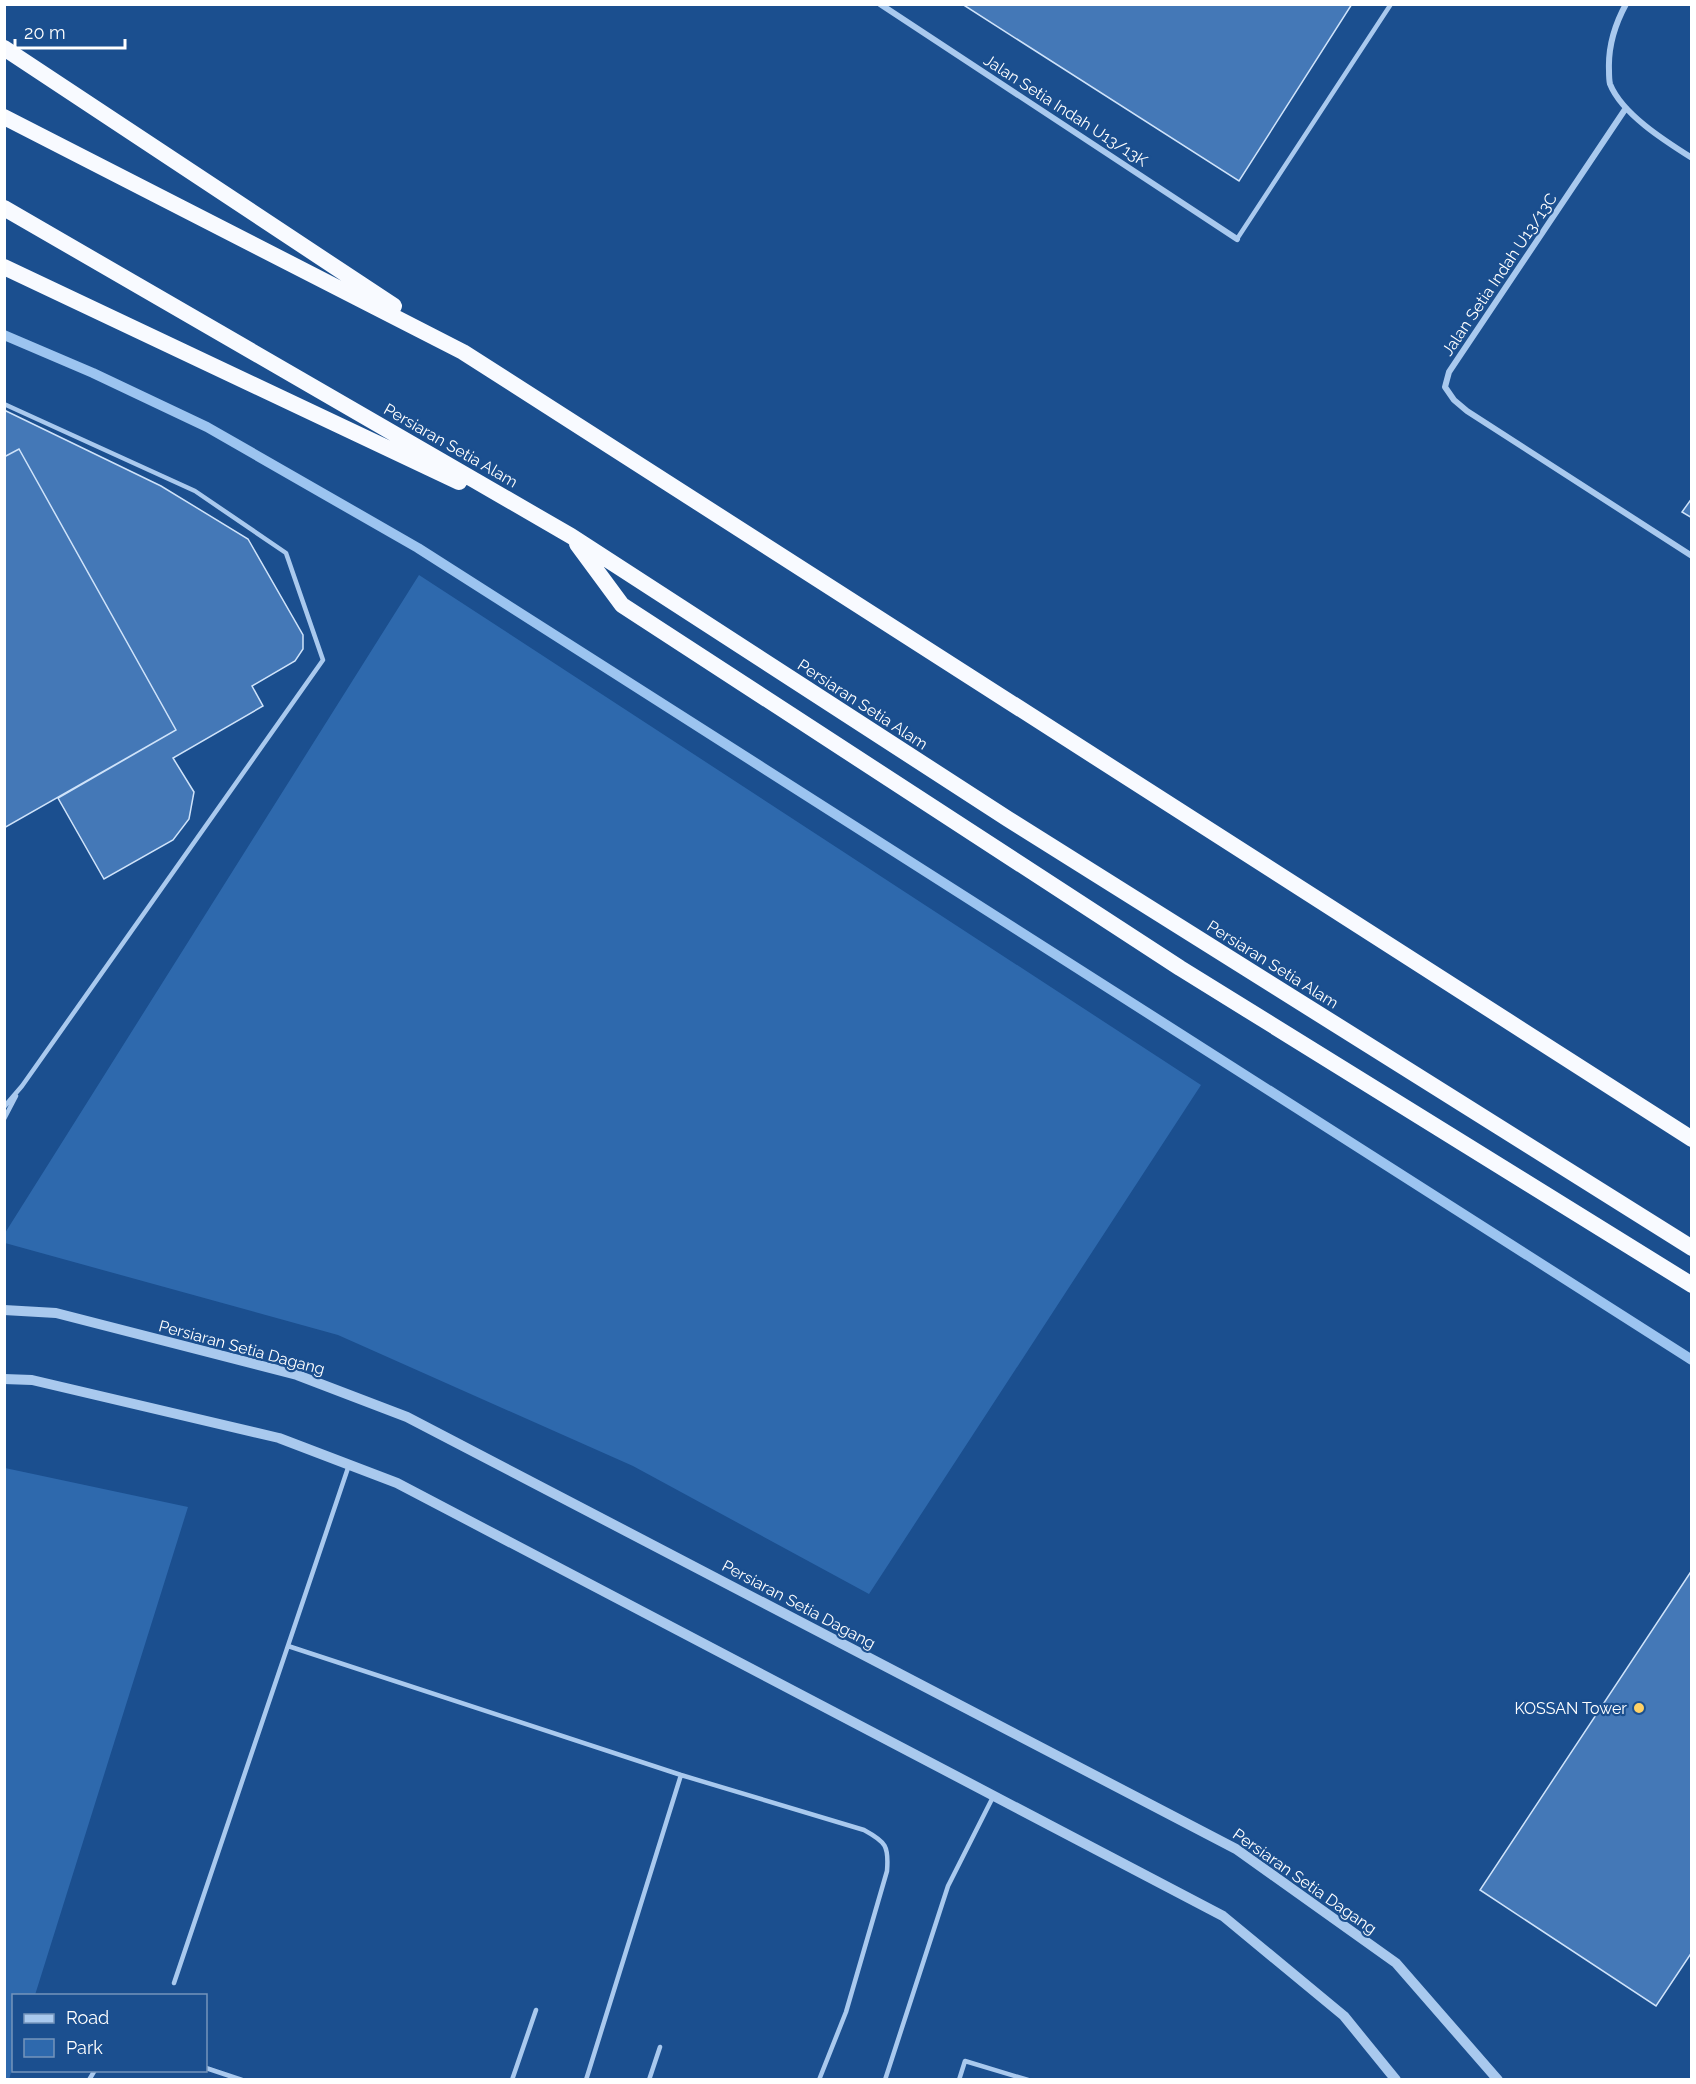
<svg xmlns="http://www.w3.org/2000/svg" width="1696" height="2084" font-family="Raleway,sans-serif">
<rect width="100%" height="100%" fill="#1b4f8f"/>
<path fill="#2e69ad" d="M 419,575 L 1201,1085 L 869,1594 L 633,1466 L 338,1335 L 5,1243 L 5,1233 Z
M 5,1468 L 188,1507 L 35,1995 L 14,1996 L 13,2064 L 9,2080 L 4,2079 Z"/>
<g fill="none" stroke-linecap="round" stroke-linejoin="round">
<path stroke="#9cc4f0" stroke-width="10" d="M 4,335 L 93,373 L 207,427 L 418,548 L 1692,1360"/>
</g>
<path fill="#4478b7" stroke="#cfe3fa" stroke-width="1.5" d="M 962,4 L 1352,4 L 1239,181 Z
M 4,410 L 161,486 L 248,539 L 303,635 L 303,649 L 295,661 L 252,686 L 263,706 L 173,758 L 194,792 L 189,819 L 173,840 L 104,879 L 58,798 L 176,730 L 19,449 L 4,457 Z
M 19,449 L 176,730 L 4,828 L 4,457 Z
M 1692,498 L 1692,518 L 1682,512 Z
M 1692,1570 L 1692,1952 L 1656,2006 L 1480,1890 Z"/>
<g fill="none" stroke-linecap="round" stroke-linejoin="round">
<path stroke="#a9c9ee" stroke-width="4.5" d="M 1237,239 L 1391,4
M 4,404 L 195,491 L 286,553 L 323,660 L 22,1086 L 4,1107
M 4,1119 L 16,1096
M 288,1646 L 681,1775 L 864,1830 C 886,1842 889,1846 887,1871 L 846,2012 L 819,2080
M 174,1983 L 349,1465
M 206,2068 L 242,2080
M 89,2080 L 95,2070
M 512,2080 L 536,2010
M 586,2080 L 681,1775
M 649,2080 L 660,2047
M 885,2080 L 948,1886 L 993,1797
M 959,2080 L 965,2061 L 1028,2080"/>
<path stroke="#a9c9ee" stroke-width="6" d="M 880,4 L 1237,239
M 1626,4 C 1614,26 1608,46 1609,70 C 1609,75 1609,80 1610,84 C 1622,114 1665,141 1692,158
M 1626,108 L 1459,357 L 1449,372 L 1445,387 L 1454,400 L 1467,411 L 1692,556"/>
<path stroke="#a9c9ee" stroke-width="10" d="M 4,1310 L 56,1313 L 297,1375 L 407,1417 L 1236,1849 L 1396,1963 L 1498,2080
M 4,1379 L 32,1380 L 279,1438 L 397,1483 L 1223,1916 L 1344,2016 L 1396,2080"/>
<path stroke="#f8faff" stroke-width="16" d="M 4,48 L 394,306
M 4,117 L 463,352 L 1692,1139
M 4,208 L 571,536 L 1008,819 L 1692,1248
M 4,267 L 459,482
M 577,544 L 622,605 L 1180,968 L 1692,1285"/>
</g>
<circle fill="#ffd166" stroke="#1b4f8f" stroke-width="2" cx="1639" cy="1708" r="6"/>
<g text-anchor="middle" stroke-width="4.5" stroke-linejoin="round" paint-order="stroke">
<g font-size="16" fill="#fff" stroke="#1b4f8f">
<text transform="translate(1066 110) rotate(33)" y="6">Jalan Setia Indah U13/13K</text>
<text transform="translate(1499 274) rotate(-56)" y="6">Jalan Setia Indah U13/13C</text>
<text transform="translate(451 445) rotate(30)" y="6">Persiaran Setia Alam</text>
<text transform="translate(863 704) rotate(33)" y="6">Persiaran Setia Alam</text>
<text transform="translate(1273 964) rotate(32)" y="6">Persiaran Setia Alam</text>
<text transform="translate(242 1347) rotate(15)" y="6">Persiaran Setia Dagang</text>
<text transform="translate(799 1604) rotate(28)" y="6">Persiaran Setia Dagang</text>
<text transform="translate(1305 1881) rotate(35)" y="6">Persiaran Setia Dagang</text>
</g>
<g font-size="16" fill="#fff" stroke="#1b4f8f" text-anchor="end">
<text x="1627" y="1714">KOSSAN Tower</text>
</g>
</g>
<rect width="1696" height="2084" fill="none" stroke="#ffffff" stroke-width="12"/>
<rect x="12" y="1994" width="195" height="78" fill="#1b4f8f" stroke="#7695bc" stroke-width="1.5"/>
<rect x="24" y="2014" width="30" height="9" fill="#a9c9ee" stroke="#7695bc" stroke-width="1.5"/>
<text x="66" y="2024" font-size="18" fill="#ffffff">Road</text>
<rect x="24" y="2039" width="30" height="18" fill="#2e69ad" stroke="#7695bc" stroke-width="1.5"/>
<text x="66" y="2054" font-size="18" fill="#ffffff">Park</text>
<path d="M15 39v9h110v-9" fill="none" stroke="#ffffff" stroke-width="3"/>
<text x="24" y="39" font-size="18" fill="#ffffff" stroke="#1b4f8f" stroke-width="4.5" paint-order="stroke">20 m</text>
</svg>
